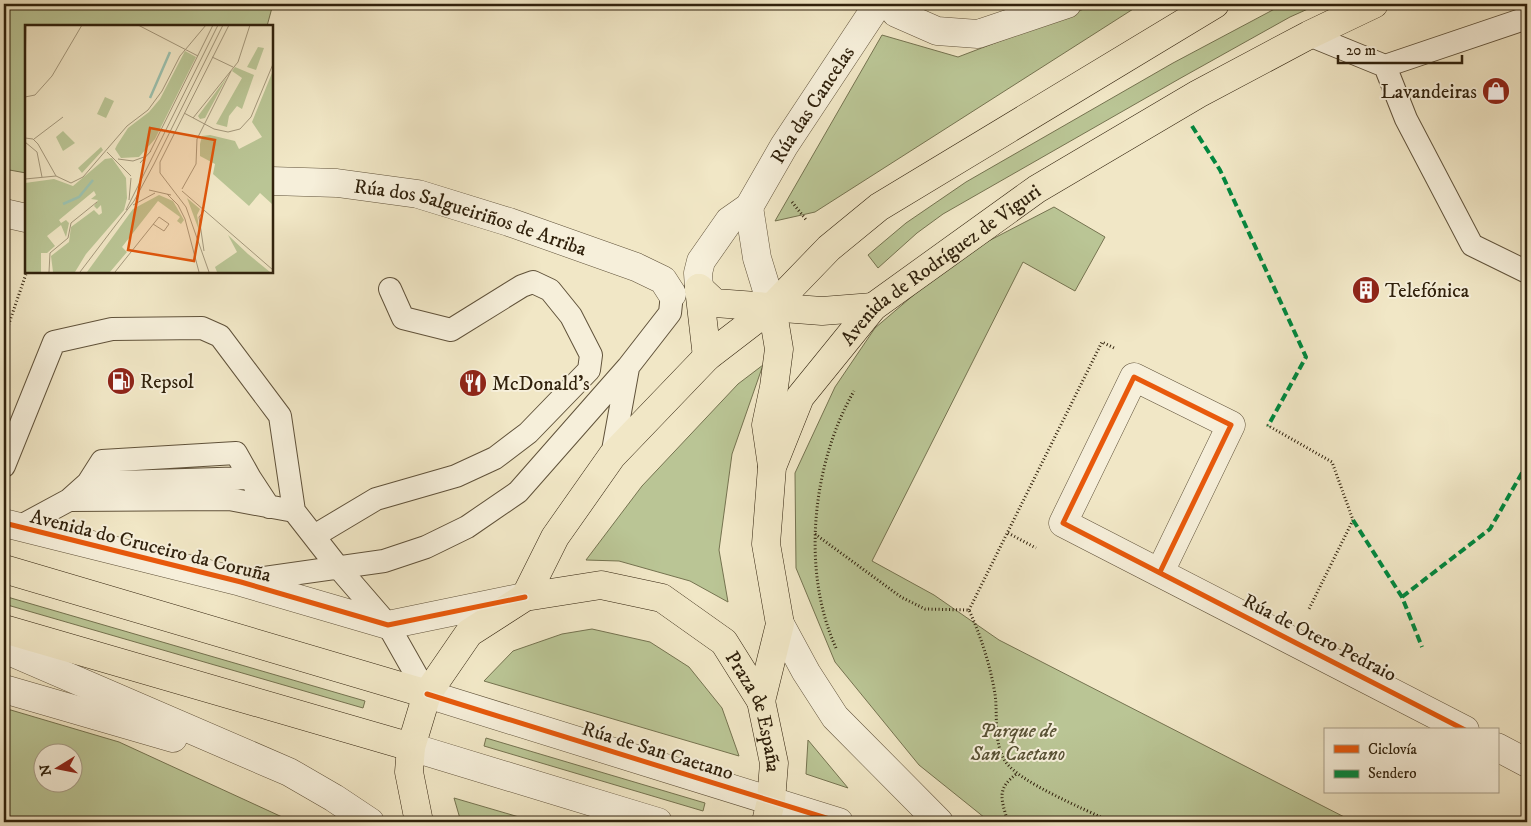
<svg xmlns="http://www.w3.org/2000/svg" width="1531" height="826" font-family="'IM FELL DW Pica',serif">
<rect width="100%" height="100%" fill="#f1e7c6"/>
<filter id="stains"><feTurbulence type="fractalNoise" baseFrequency=".004" numOctaves="4"/><feColorMatrix values="0 0 0 0 .2 0 0 0 0 .09 0 0 0 0 .02 0 0 0 .5 -.17"/></filter>
<radialGradient id="worn" r=".72"><stop offset=".6" stop-color="#630" stop-opacity="0"/><stop offset="1" stop-color="#630" stop-opacity=".3"/></radialGradient>
<path fill="#bac595" stroke="#757350" fill-rule="evenodd" d="M 4,4 L 273,4 L 267,26 L 26,26 L 26,173 L 4,169 Z
M 1097,4 L 1141,4 L 815,212 L 775,221 L 882,35 L 958,57 Z
M 1284,4 L 1319,4 L 1290,17 L 1179,79 L 943,214 L 917,233 L 878,268 L 868,255 L 906,223 L 966,182 L 1173,63 Z
M 1054,207 L 1105,237 L 1075,291 L 1023,262 L 872,561 L 934,595 L 999,640 L 1354,822 L 990,822 L 919,765 L 835,662 L 796,568 L 795,473 L 835,387 L 875,328 L 923,287 L 977,247 Z
M 763,365 L 732,454 L 719,550 L 728,602 L 690,581 L 619,561 L 586,560 L 642,486 L 738,384 Z
M 4,596 L 365,701 L 363,708 L 4,604 Z
M 592,629 L 650,642 L 689,667 L 722,708 L 739,756 L 484,681 L 513,651 L 562,634 Z
M 4,708 L 119,742 L 293,822 L 4,822 ZM 42,754 L 72,754 L 72,784 L 42,784 Z
M 486,738 L 705,803 L 703,811 L 484,746 Z
M 808,740 L 848,788 L 806,774 Z
M 454,798 L 536,822 L 461,822 Z"/>
<g fill="none" stroke-linecap="round" stroke-linejoin="round">
<defs>
<path id="service" d="M 1309,35 L 1385,66 L 1527,18
M 1385,66 L 1406,119 L 1472,245 L 1527,272
M 612,456 L 628,368
M 4,466 L 54,342 L 112,329 L 202,328 L 220,336 L 280,416 L 294,511
M 88,483 L 102,461 L 236,453 L 250,478
M 69,500 L 229,499 L 294,511 L 337,566 L 388,625 L 427,694
M 19,527 L 69,500 L 88,483 L 250,478 L 269,507
M 314,536 L 376,499 L 456,476 L 495,458 L 528,433 L 589,370 L 591,355 L 571,316 L 550,290 L 533,282 L 522,286 L 451,330 L 403,318 L 390,289
M 243,581 L 384,561 L 426,547 L 467,527 L 518,492 L 628,367 L 670,313 L 672,294"/>
<g id="minor">
<path d="M 895,4 L 896,13 L 937,31 L 978,34 L 1067,4"/>
<path id="s1" d="M 271,181 L 337,183 L 418,194 L 509,222 L 636,267 L 663,280 L 672,294"/>
<path d="M 749,207 L 757,258 L 772,307"/>
<path d="M 4,213 L 26,218"/>
<path id="s2" d="M 699,288 L 698,273 L 701,261 L 729,221 L 749,207 L 784,146 L 878,4"/>
<path d="M 4,523 L 241,582 L 388,625 L 524,597"/>
<path d="M 1160,572 L 1231,425 L 1134,377 L 1063,523 L 1465,730"/>
<path d="M 4,649 L 289,772 L 334,798 L 370,822"/>
<path d="M 4,689 L 173,738"/>
<path d="M 1497,747 L 1527,763"/>
</g>
<path id="tertiary" d="M 780,624 L 806,672 L 835,717 L 939,822
M 427,694 L 839,822
M 411,747 L 658,822"/>
<g id="primary">
<path d="M 699,288 L 715,303 L 822,311 L 873,307"/>
<path d="M 699,288 L 707,357"/>
<path d="M 772,466 L 766,425 L 774,387 L 779,349 L 772,307"/>
<path d="M 4,569 L 427,694"/>
<path d="M 525,597 L 555,537 L 612,456 L 707,357 L 772,307 L 829,248 L 879,207 L 1215,4"/>
<path d="M 4,629 L 411,747"/>
<path id="s3" d="M 761,701 L 780,624 L 766,544 L 772,467 L 800,397 L 873,307 L 1037,189 L 1198,94 L 1309,35 L 1374,4"/>
<path id="s4" d="M 419,822 L 409,772 L 411,747 L 427,694 L 469,633 L 525,597 L 601,585 L 662,598 L 724,642 L 761,701 L 774,763 L 771,801 L 766,822"/>
</g>
</defs>
<use href="#service" stroke="#60523a" stroke-width="24"/>
<use href="#minor" stroke="#60523a" stroke-width="29"/>
<use href="#tertiary" stroke="#60523a" stroke-width="29"/>
<use href="#primary" stroke="#30210c" stroke-width="29"/>
<path stroke="#30210c" stroke-width="3" stroke-dasharray="1 2.5" stroke-linecap="butt" d="M 792,202 L 807,221
M 4,338 L 27,271
M 1267,425 L 1332,462 L 1353,520 L 1309,609
M 1008,533 L 1036,548
M 815,534 L 901,597 L 925,609 L 969,610 C 981,637 990,664 995,694 C 998,716 993,741 1005,761 C 1018,782 1087,810 1111,822
M 969,610 L 1102,342 L 1114,348
M 836,648 C 801,571 812,464 854,391
M 1008,822 C 1001,799 996,788 1018,773"/>
<use href="#service" stroke="#f6efda" stroke-width="22"/>
<use href="#minor" stroke="#f6efda" stroke-width="28"/>
<use href="#tertiary" stroke="#f6efda" stroke-width="28"/>
<use href="#primary" stroke="#f1e7c6" stroke-width="28"/>
<path stroke="#00873e" stroke-width="4" stroke-dasharray="8 4" stroke-linecap="butt" d="M 1192,126 L 1220,170 L 1306,357 L 1268,426
M 1353,520 L 1402,597 L 1422,647
M 1402,597 L 1490,529 L 1527,464"/>
<defs>
<path id="cycleway" d="M 4,523 L 241,582 L 388,625 L 525,597
M 1160,572 L 1231,425 L 1134,377 L 1063,523 L 1465,730
M 427,694 L 839,822"/>
</defs>
<use href="#cycleway" stroke="#f6efda" stroke-width="8"/>
<use href="#cycleway" stroke="#e8590c" stroke-width="5"/>
</g>
<defs>
<symbol id="shop-disc" viewBox="-11 -11 22 22"><circle r="9.5" fill="#8f2418" stroke="#f6efda"/><path d="M-5-2.5h2.3a2.7 3.5 0 0 1 5.4 0H5L5.5 6h-11ZM-1.5-2.5h3a1.5 2.3 0 0 0-3 0Z" fill="#fff"/></symbol>
<symbol id="building-disc" viewBox="-11 -11 22 22"><circle r="9.5" fill="#8f2418" stroke="#f6efda"/><path d="M-4-6H4V6H1V3H-1V6H-4ZM-2.5-4.3h1.7v1.8h-1.7ZM.8-4.3h1.7v1.8H.8ZM-2.5-1h1.7V.8h-1.7ZM.8-1h1.7V.8H.8Z" fill="#fff"/></symbol>
<symbol id="fuel-disc" viewBox="-11 -11 22 22"><circle r="9.5" fill="#8f2418" stroke="#f6efda"/><path d="M-5.5-6h7V0h2V4h1.3V-2.5L3-4.5l.8-.8L6-3V5H2.5V1h-1V6h-7ZM-4.2-4.7v3.2H.2V-4.7Z" fill="#fff"/></symbol>
<symbol id="restaurant-disc" viewBox="-11 -11 22 22"><circle r="9.5" fill="#8f2418" stroke="#f6efda"/><path d="M-5-6h1v4h1v-4h1v4h1v-4h1v5L-1.5 .5V6h-2V.5L-5-1ZM5-6V6H3V1.5H1.5Q1.5-4 5-6Z" fill="#fff"/></symbol>
</defs>
<g fill-rule="evenodd">
<use href="#shop-disc" x="1480" y="75" width="32" height="32"/>
<use href="#building-disc" x="1350" y="274" width="32" height="32"/>
<use href="#fuel-disc" x="105" y="365" width="32" height="32"/>
<use href="#restaurant-disc" x="457" y="367" width="32" height="32"/>
</g>
<g text-anchor="middle" stroke-width="4" stroke-linejoin="round" paint-order="stroke">
<g font-size="20" fill="#30210c" stroke="#f6efda" text-anchor="start">
<text x="1477" y="98" text-anchor="end">Lavandeiras</text>
<text x="1385" y="297">Telefónica</text>
<text x="140" y="388">Repsol</text>
<text x="492" y="390">McDonald's</text>
</g>
<g font-size="20" fill="#30210c" stroke="#f6efda">
<text dy="7" stroke="none"><textPath href="#s2" startOffset="221">Rúa das Cancelas</textPath></text>
<text dy="7" stroke="none"><textPath href="#s1" startOffset="204">Rúa dos Salgueiriños de Arriba</textPath></text>
<text dy="7" stroke="none"><textPath href="#s3" startOffset="508">Avenida de Rodríguez de Viguri</textPath></text>
<text transform="translate(151 545) rotate(14)" y="7">Avenida do Cruceiro da Coruña</text>
<text transform="translate(1320 637) rotate(27)" y="7">Rúa de Otero Pedraio</text>
<text dy="7" stroke="none"><textPath href="#s4" startOffset="565">Praza de España</textPath></text>
<text transform="translate(658 750) rotate(17)" y="7">Rúa de San Caetano</text>
</g>
<g font-size="20" font-style="italic" fill="#595235" stroke="#f6efda">
<text x="1018" y="737">Parque de<tspan x="1018" dy="23">San Caetano</tspan></text>
</g>
</g>
<g transform="translate(25 25)">
<rect width="248" height="248" fill="#f1e7c6"/>
<path d="M 233,22 L 239,23 L 231,45 L 222,42 ZM 160,26 L 171,32 L 130,114 L 114,132 L 96,133 L 90,124 L 92,120 L 103,103 L 124,87 L 135,74 ZM 210,42 L 229,50 L 217,84 L 212,81 L 204,91 L 202,102 L 191,99 L 217,53 L 207,46 ZM 247,48 L 247,179 L 235,168 L 224,181 L 188,149 L 190,139 L 175,131 L 175,119 L 177,111 L 185,110 L 210,116 L 214,124 L 237,112 L 227,97 ZM 202,52 L 180,93 L 175,94 L 173,91 ZM 80,72 L 89,76 L 81,93 L 72,89 ZM 38,106 L 50,118 L 38,126 L 31,112 ZM 76,122 L 78,125 L 57,148 L 53,143 ZM 87,133 L 101,153 L 102,173 L 99,185 L 61,229 L 50,247 L 28,247 L 26,231 L 44,217 L 46,202 L 69,185 L 74,190 L 77,188 L 76,180 L 72,184 L 69,181 L 73,175 L 66,174 L 71,170 L 69,166 L 34,195 L 36,198 L 41,195 L 44,198 L 41,212 L 36,200 L 22,211 L 30,221 L 22,228 L 16,228 L 16,247 L 0,247 L 0,158 L 29,154 L 48,161 L 80,134 ZM 134,170 L 148,176 L 159,195 L 156,199 L 152,196 L 155,192 L 133,176 L 97,222 L 102,227 L 85,247 L 62,247 L 108,184 ZM 162,173 L 175,184 L 172,190 L 175,208 ZM 203,210 L 223,229 L 245,247 L 192,247 L 190,242 L 212,227 Z" fill="#bac595"/>
<path fill="none" stroke="#9cc1af" stroke-width="2.5" d="M 125,73 L 145,27M 38,179 L 54,172 L 68,155"/>
<path fill="none" stroke="#a4987c" stroke-width="1" d="M 113,0 L 173,31M 187,32 L 208,42M 0,47 L 1,0M 0,72 L 10,70 L 27,51 L 57,0M 159,88 L 189,104 L 203,107 L 215,104 L 226,92 L 248,39M 168,93 L 213,37 L 225,0M 0,113 L 8,114 L 13,119 L 31,151M 9,114 L 38,92M 0,117 L 12,127 L 17,152M 82,127 L 106,151M 125,127 L 188,0M 93,134 L 108,136 L 119,132M 125,137 L 193,0M 115,138 L 126,126M 129,139 L 198,0M 135,148 L 135,137 L 204,0M 135,148 L 161,182 L 184,247M 31,151 L 46,158 L 58,152 L 102,101 L 123,85 L 137,66 L 155,31 L 181,0M 0,154 L 31,151M 157,164 L 171,139 L 172,114 L 206,46M 124,165 L 146,170M 157,166 L 248,245M 142,169 L 153,180 L 160,194 L 174,247M 104,175 L 106,153M 108,180 L 130,168M 101,185 L 125,137M 179,226 L 174,192 L 179,186M 24,247 L 25,228 L 43,213 L 46,198 L 72,177M 55,247 L 109,176 L 129,139M 90,247 L 134,192 L 144,199 L 139,206 L 128,199"/>
<path fill="#df560c" fill-opacity="0.15" stroke="#df560c" stroke-width="2.5" d="M 125,103 L 190,115 L 169,236 L 103,225 Z"/>
<rect width="248" height="248" fill="none" stroke="#30210c" stroke-width="2.5"/>
</g>
<rect width="1531" height="826" fill="none" stroke="#f1e7c6" stroke-width="20"/>
<rect x="5" y="5" width="1521" height="816" fill="none" stroke="#30210c" stroke-width="2.5"/>
<rect x="10" y="10" width="1511" height="806" fill="none" stroke="#30210c"/>
<rect x="1324" y="728" width="175" height="65" fill="#f6efda" stroke="#a79d88"/>
<rect x="1334" y="745" width="25" height="8" fill="#e8590c" stroke="#a79d88"/>
<text x="1368" y="754" font-size="15" fill="#30210c">Ciclovía</text>
<rect x="1334" y="770" width="25" height="8" fill="#00873e" stroke="#a79d88"/>
<text x="1368" y="778" font-size="15" fill="#30210c">Sendero</text>
<g transform="translate(58 768) rotate(260)"><circle r="24" fill="#f6efda" stroke="#a79d88"/>
<path d="M0-4L9 19L0 12L-9 19Z" fill="#8f2418"/>
<text y="-8" font-size="14" font-weight="bold" text-anchor="middle" fill="#30210c">N</text>
</g>
<path d="M1338 55v8h124v-8" fill="none" stroke="#30210c" stroke-width="2.5"/>
<text x="1346" y="55" font-size="15" fill="#30210c" stroke="#f6efda" stroke-width="4" paint-order="stroke">20 m</text>
<rect width="100%" height="100%" filter="url(#stains)"/>
<rect width="100%" height="100%" fill="url(#worn)"/>
</svg>
